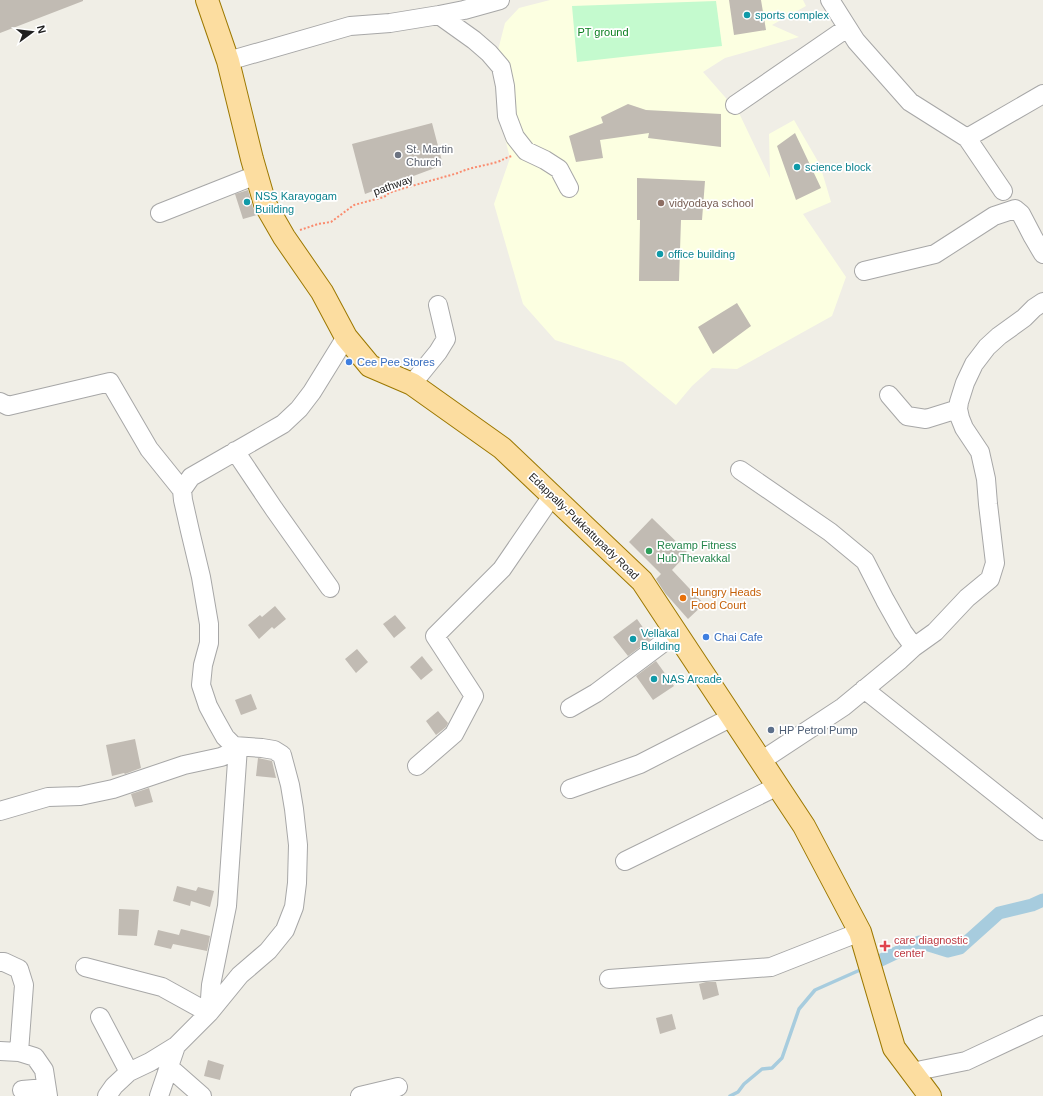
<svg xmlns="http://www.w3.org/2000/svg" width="1043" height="1096" font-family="Arial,sans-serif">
<rect width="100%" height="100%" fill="#f0eee6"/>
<path fill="#fcffe1" d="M 550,0 L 803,0 L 806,6 L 772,25 L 799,37 L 725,58 L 703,72 L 739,113 L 770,178 L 769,134 L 794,120 L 820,165 L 831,202 L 803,214 L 846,277 L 832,316 L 737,369 L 712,368 L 692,386 L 676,405 L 623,362 L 555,340 L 523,304 L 494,204 L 510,158 L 498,111 L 498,50 L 505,23 L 519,8 Z"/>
<path fill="#c4face" d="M 716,1 L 722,46 L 577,62 L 572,6 Z"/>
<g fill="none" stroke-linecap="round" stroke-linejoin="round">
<path stroke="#a7ccde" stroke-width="3.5" d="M 730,1096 L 738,1092 L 744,1084 L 762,1069 L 772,1068 L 782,1058 L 799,1009 L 815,990 L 860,970"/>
<path stroke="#a7ccde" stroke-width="13" d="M 879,961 L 919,942 L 948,951 L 960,948 L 999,913 L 1032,905 L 1043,900"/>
</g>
<path fill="#c1bbb3" d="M 0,0 L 83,0 L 83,1 L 0,33 Z
M 729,0 L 761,0 L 766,30 L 734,35 Z
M 628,104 L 646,110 L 721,114 L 721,147 L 648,138 L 649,133 L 600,140 L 603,158 L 576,162 L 569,136 L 603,123 L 601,117 Z
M 432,123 L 443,165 L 365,194 L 352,144 Z
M 795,133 L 821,188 L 796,200 L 777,146 Z
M 637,178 L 705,181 L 702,220 L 681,220 L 679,281 L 639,281 L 640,220 L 637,220 Z
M 248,190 L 253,208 L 257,215 L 243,219 L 235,194 Z
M 737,303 L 751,326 L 713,354 L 698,327 Z
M 652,518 L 688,553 L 672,570 L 704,604 L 688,619 L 665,593 L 656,579 L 661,574 L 629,542 Z
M 275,606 L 286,619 L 274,629 L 272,627 L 259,639 L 248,625 L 260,615 L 262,617 Z
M 395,615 L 406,628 L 394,638 L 383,624 Z
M 637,619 L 651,639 L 628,656 L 613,637 Z
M 357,649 L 368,662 L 356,673 L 345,659 Z
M 422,656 L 433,670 L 421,680 L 410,667 Z
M 656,661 L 674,686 L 653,700 L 636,676 Z
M 251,694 L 257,709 L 241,715 L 235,700 Z
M 438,711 L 448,723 L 446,727 L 436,735 L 426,721 Z
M 135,739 L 141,768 L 125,774 L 124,773 L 112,776 L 106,745 Z
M 258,758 L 272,761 L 276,778 L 256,776 Z
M 149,788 L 153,802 L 135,807 L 131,794 Z
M 177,886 L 196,891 L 198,887 L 214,891 L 210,907 L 191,901 L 190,906 L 173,901 Z
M 119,909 L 139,910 L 137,936 L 118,935 Z
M 181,929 L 210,936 L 207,951 L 173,944 L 171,949 L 154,945 L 158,930 L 179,935 Z
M 706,982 L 716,982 L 719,995 L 703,1000 L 699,984 Z
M 672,1014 L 676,1029 L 660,1034 L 656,1018 Z
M 208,1060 L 224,1065 L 220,1080 L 204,1076 Z"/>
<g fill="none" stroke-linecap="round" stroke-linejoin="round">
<defs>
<path id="minor" d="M 830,0 L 856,41 L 910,102 L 967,138 L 1003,191
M 439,15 L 474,40 L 489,53 L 501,67 L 505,86 L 507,116 L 515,137 L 526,151 L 545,160 L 559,169 L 569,188
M 228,61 L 350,26 L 390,23 L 439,15 L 464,10 L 500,0
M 735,105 L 847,28
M 967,138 L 1043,94
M 160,213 L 256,175
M 864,271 L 935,254 L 994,216 L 1015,209 L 1021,214 L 1033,237 L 1043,254
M 412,384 L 438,352 L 446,339 L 438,305
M 889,395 L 907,416 L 926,419 L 958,409
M 0,402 L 8,406 L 110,382 L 149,449 L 182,490
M 235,451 L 274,509 L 330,588
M 740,470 L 830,532 L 865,561 L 885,600 L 903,632 L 914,647
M 864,689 L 1043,831
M 570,708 L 596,693 L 676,633
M 761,761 L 843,707 L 900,660 L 914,647 L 935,632 L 967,598 L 990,579 L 995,563 L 988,504 L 986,479 L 980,452 L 964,428 L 960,418 L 958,409 L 959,402 L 965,383 L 974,364 L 987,347 L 999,336 L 1024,318 L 1034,308 L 1043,302
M 417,766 L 454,734 L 474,696 L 435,636 L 502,569 L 552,496
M 570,789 L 640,764 L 732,717
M 0,811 L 48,797 L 80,796 L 113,789 L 184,765 L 221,757 L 228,754 L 234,746 L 225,737 L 216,721 L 208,706 L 201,685 L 203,665 L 209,643 L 209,624 L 201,577 L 190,531 L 183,500 L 182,490 L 191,477 L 283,424 L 299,409 L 312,392 L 346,337
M 625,861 L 778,786
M 0,962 L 4,962 L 19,969 L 24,985 L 19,1052
M 85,967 L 162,987 L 209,1013 L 211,985 L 227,906 L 238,747
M 609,979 L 771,967 L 860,932
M 100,1017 L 129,1072
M 0,1051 L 19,1052 L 35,1057 L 44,1070 L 48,1096
M 169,1066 L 169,1067 L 202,1096
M 912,1072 L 966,1061 L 1043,1025
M 22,1090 L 46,1088
M 107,1096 L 114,1086 L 129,1072 L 150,1062 L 176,1046 L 209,1013 L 240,975 L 268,951 L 285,930 L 294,907 L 297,883 L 298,845 L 294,809 L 290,785 L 282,755 L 274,750 L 262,748 L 234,746
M 159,1096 L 176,1046
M 360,1096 L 398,1087"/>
<path id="major" d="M 207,0 L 228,61 L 252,159 L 265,204 L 284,237 L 322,292 L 346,337 L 370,366 L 412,384 L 502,448 L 642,581 L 804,826 L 860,932 L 894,1048 L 930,1096"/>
</defs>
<use href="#minor" stroke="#a7a7a7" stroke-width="20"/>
<use href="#major" stroke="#9c7800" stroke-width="24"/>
<path stroke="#fa8b6e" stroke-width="2" stroke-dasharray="2 2" stroke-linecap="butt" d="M 300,230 L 318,224 L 331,222 L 354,205 L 384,197 L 389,193 L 401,189 L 458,173 C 471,167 484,166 497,162 C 503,160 507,157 512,156"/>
<use href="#minor" stroke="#fff" stroke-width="18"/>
<use href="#major" stroke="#fcdda0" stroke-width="22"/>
</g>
<g fill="#0f9aa8" stroke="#fff" stroke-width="1.5">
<circle cx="747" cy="15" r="4"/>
<circle cx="797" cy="167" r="4"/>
<circle cx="247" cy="202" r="4"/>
<circle cx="660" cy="254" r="4"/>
<circle cx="633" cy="639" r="4"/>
<circle cx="654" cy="679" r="4"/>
</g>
<circle fill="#6b7280" stroke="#fff" stroke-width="1.5" cx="398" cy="155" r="4"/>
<circle fill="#8d6e63" stroke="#fff" stroke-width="1.5" cx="661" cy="203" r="4"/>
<g fill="#3f7fe0" stroke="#fff" stroke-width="1.5">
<circle cx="349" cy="362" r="4"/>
<circle cx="706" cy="637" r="4"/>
</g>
<circle fill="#2e9e5b" stroke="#fff" stroke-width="1.5" cx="649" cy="551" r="4"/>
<circle fill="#e8710a" stroke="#fff" stroke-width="1.5" cx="683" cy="598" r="4"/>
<circle fill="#5c6f8a" stroke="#fff" stroke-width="1.5" cx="771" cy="730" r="4"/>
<path fill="#e0444e" stroke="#fff" stroke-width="1.5" d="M883 940h4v4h4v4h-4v4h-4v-4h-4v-4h4z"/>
<g text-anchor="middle" stroke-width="3.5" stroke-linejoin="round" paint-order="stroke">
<g font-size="11" fill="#0d838f" stroke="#fff" text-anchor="start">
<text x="755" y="19">sports complex</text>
<text x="805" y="171">science block</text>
<text x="255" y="200">NSS Karayogam<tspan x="255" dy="13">Building</tspan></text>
<text x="668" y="258">office building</text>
<text x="641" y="637">Vellakal<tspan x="641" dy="13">Building</tspan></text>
<text x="662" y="683">NAS Arcade</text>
</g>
<g font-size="11" fill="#0c8021" stroke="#fff">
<text x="603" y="36">PT ground</text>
</g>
<g font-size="11" fill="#5b616d" stroke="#fff" text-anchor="start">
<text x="406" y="153">St. Martin<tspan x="406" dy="13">Church</tspan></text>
</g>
<g font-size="11" fill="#202020" stroke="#fff">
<text transform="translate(393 185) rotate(-20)" y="4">pathway</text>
<text transform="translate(584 526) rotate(44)" y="4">Edappally-Pukkattupady Road</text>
</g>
<g font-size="11" fill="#785e54" stroke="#fff" text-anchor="start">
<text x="669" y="207">vidyodaya school</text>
</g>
<g font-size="11" fill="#366cbe" stroke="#fff" text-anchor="start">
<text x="357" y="366">Cee Pee Stores</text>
<text x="714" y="641">Chai Cafe</text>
</g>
<g font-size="11" fill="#27864d" stroke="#fff" text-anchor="start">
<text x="657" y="549">Revamp Fitness<tspan x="657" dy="13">Hub Thevakkal</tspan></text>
</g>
<g font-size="11" fill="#c56008" stroke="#fff" text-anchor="start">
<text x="691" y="596">Hungry Heads<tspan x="691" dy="13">Food Court</tspan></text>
</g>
<g font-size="11" fill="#4e5e75" stroke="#fff" text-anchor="start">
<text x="779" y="734">HP Petrol Pump</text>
</g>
<g font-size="11" fill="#be3a42" stroke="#fff" text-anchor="start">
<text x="894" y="944">care diagnostic<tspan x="894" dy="13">center</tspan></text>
</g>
</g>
<g transform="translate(32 32) rotate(75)" stroke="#ffffff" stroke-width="3" paint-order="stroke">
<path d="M0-3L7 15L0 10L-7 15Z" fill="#202020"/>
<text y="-6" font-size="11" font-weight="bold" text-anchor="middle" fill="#202020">N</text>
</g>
</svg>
